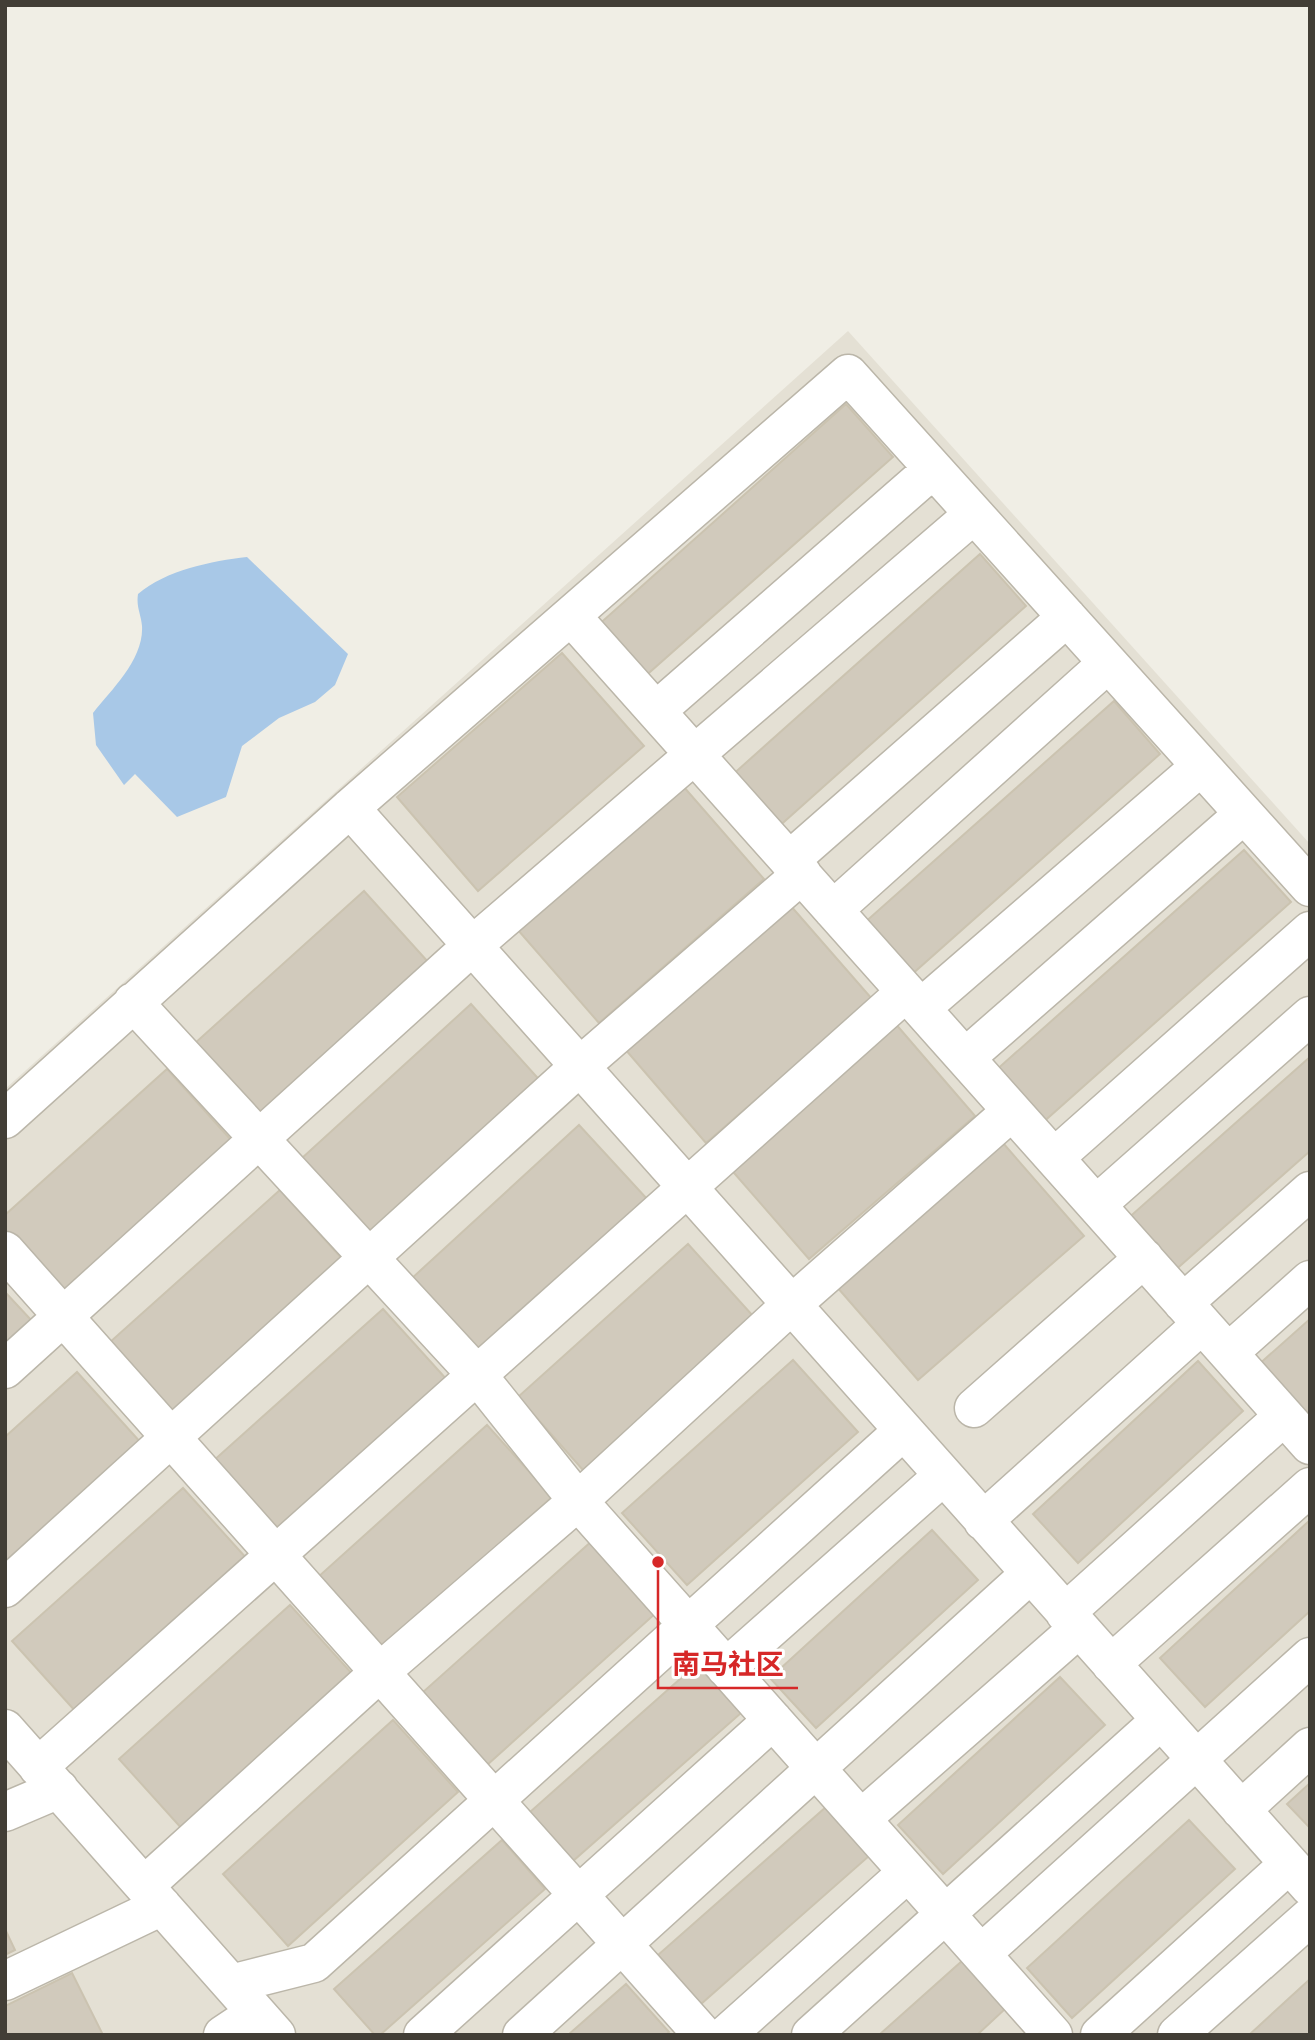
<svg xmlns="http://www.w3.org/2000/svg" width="1315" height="2040" font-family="'Sofia Sans Condensed','Noto Sans SC',sans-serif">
<rect width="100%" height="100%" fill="#f0eee5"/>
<path fill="#e4e0d4" d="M 848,331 L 1310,844 L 1310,2035 L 5,2035 L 5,1089 Z"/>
<path fill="#a8c8e7" d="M 247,557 L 348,654 L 335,685 L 315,702 L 279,718 L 242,746 L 226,797 L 177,817 L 135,774 L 124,785 L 96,745 L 93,713 C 112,689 144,659 142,626 C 141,614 136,607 138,594 C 166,570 212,561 247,557 Z"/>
<path fill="#d1cabc" stroke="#cbc3b0" stroke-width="2" d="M 846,404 L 893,457 L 642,679 L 596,627 Z
M 980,554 L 1026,606 L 776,829 L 730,777 Z
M 562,653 L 644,746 L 478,891 L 397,797 Z
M 1114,701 L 1160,754 L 910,976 L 863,924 Z
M 683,786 L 764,879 L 599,1023 L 518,930 Z
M 1244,850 L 1291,902 L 1040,1125 L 994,1072 Z
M 364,891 L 429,963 L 259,1116 L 194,1044 Z
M 790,905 L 872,999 L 706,1143 L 625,1049 Z
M 471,1004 L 544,1085 L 375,1239 L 302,1158 Z
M 894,1022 L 975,1116 L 809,1259 L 728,1166 Z
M 1310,1057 L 1310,1151 L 1172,1273 L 1125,1221 Z
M 167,1069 L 232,1141 L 62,1295 L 5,1231 L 5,1215 Z
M 579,1125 L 648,1200 L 478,1354 L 410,1280 Z
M 1003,1143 L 1084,1236 L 918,1380 L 837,1287 Z
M 280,1190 L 345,1262 L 174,1415 L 109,1343 Z
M 688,1244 L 753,1316 L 583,1470 L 518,1397 Z
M 5,1292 L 32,1321 L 5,1345 Z
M 383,1309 L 448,1381 L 277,1534 L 212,1462 Z
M 1310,1319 L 1310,1413 L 1303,1419 L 1257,1366 Z
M 793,1360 L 858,1432 L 687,1585 L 622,1513 Z
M 1198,1361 L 1243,1411 L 1078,1563 L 1033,1514 Z
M 77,1372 L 142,1444 L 5,1568 L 5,1437 Z
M 487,1425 L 552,1497 L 381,1651 L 317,1578 Z
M 183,1488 L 248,1560 L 77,1713 L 12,1641 Z
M 1310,1520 L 1310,1611 L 1205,1707 L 1160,1658 Z
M 932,1530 L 978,1580 L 816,1728 L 770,1678 Z
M 593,1540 L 657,1612 L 487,1765 L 422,1693 Z
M 290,1605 L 355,1677 L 184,1831 L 119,1759 Z
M 697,1664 L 741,1713 L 573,1861 L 530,1812 Z
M 1060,1677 L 1105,1725 L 943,1874 L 898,1825 Z
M 393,1720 L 458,1792 L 288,1946 L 223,1874 Z
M 1310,1783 L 1310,1828 L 1287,1804 Z
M 826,1807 L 869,1856 L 701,2004 L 658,1955 Z
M 1189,1820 L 1235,1869 L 1072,2018 L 1027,1968 Z
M 502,1840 L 545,1889 L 380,2035 L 375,2035 L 334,1989 Z
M 5,1929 L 15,1950 L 5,1955 Z
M 962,1961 L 1005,2009 L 977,2035 L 879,2035 Z
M 72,1973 L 103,2035 L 5,2035 L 5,2006 Z
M 1310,1979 L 1310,2035 L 1249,2035 Z
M 626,1984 L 669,2032 L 666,2035 L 568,2035 Z"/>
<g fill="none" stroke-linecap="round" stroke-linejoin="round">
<defs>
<path id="minor" d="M 571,616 L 1310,1445
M 656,711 L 933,469
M 350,808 L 1310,1887
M 789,861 L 1067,617
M 833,910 L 1108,663
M 133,1002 L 478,1376 L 578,1501 L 1053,2035
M 921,1008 L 1201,766
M 965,1058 L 1244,814
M 5,1119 L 350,808 L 848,374 L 1310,887
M 1054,1158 L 1310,931
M 1096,1205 L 1310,1016
M 5,1251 L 703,2035
M 1183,1303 L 1310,1191
M 1228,1353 L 1310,1280
M 5,1369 L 472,946 L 974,514
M 974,1408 L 1144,1258
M 983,1521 L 1202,1324
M 5,1588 L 579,1067 L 802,874
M 1065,1613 L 1284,1416
M 1111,1664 L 1310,1487
M 726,1668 L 943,1476
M 5,1729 L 276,2035
M 38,1767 L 906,992
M 1241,1810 L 1310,1747
M 5,1812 L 59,1789
M 861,1819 L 1079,1628
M 144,1886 L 380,1672 L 578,1501 L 791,1305 L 1012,1111
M 981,1954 L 1310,1657
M 5,1981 L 162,1906
M 231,1984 L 314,1963 L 903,1431
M 223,2035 L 256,2013
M 423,2035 L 773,1720
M 522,2035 L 1030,1574
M 726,2035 L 908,1872
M 811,2035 L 1161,1720
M 1100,2035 L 1289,1864
M 1177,2035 L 1310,1917"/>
</defs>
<use href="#minor" stroke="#bbb6a9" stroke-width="41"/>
<use href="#minor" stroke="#fff" stroke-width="38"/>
</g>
<path fill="none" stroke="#d62828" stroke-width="2.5" d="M658 1562L658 1688H798"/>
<circle fill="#d62828" stroke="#fff" stroke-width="2.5" cx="658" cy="1562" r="7"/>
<g font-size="28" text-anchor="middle" font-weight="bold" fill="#d62828" stroke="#fff" stroke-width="6" stroke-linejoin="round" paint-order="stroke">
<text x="728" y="1674">南马社区</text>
</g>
<rect width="1315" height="2040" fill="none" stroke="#423e36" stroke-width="14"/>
</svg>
